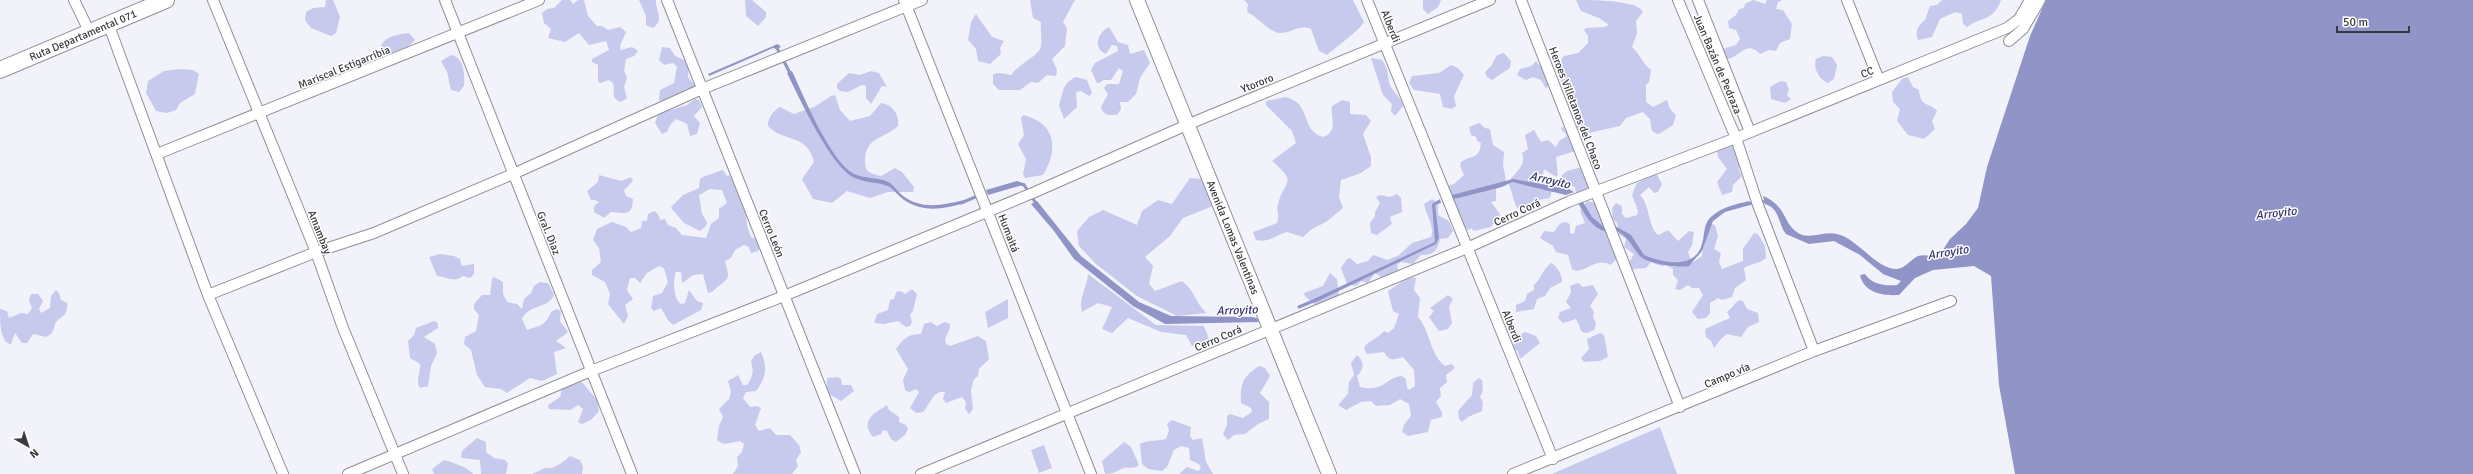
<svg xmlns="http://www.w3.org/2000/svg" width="2473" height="474" font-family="Signika,sans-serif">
<rect width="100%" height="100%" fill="#f2f2fa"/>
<path fill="#c7caed" d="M 326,0 L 333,0 L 340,17 L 336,33 L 331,36 L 311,28 L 305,20 L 306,12 L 313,8 L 325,7 Z
M 562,0 L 570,0 L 573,4 L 578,0 L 584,0 L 588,16 L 597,26 L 602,26 L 608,30 L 620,27 L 626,32 L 620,46 L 621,50 L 632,47 L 638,51 L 634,56 L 626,59 L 624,71 L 627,78 L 624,87 L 627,98 L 621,102 C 609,97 616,93 613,83 L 609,80 L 600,83 L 598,81 L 598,65 L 592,62 L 592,59 L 609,50 L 606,41 L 589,45 L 579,33 L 565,42 L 548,38 L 551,29 L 544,23 L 542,13 L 547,9 L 554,8 Z
M 639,0 L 656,0 C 655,11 665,19 653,28 L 646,25 L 646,16 Z
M 745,0 L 752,0 L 766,12 L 766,17 L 758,26 L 746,16 Z
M 1030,0 L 1075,0 L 1063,22 L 1067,28 L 1065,46 L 1052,59 C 1054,65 1059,69 1056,76 L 1047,75 L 1038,83 L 1031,82 L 1020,90 L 999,90 L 993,84 L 993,74 L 1000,73 L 1011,75 C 1018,65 1037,56 1040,49 C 1043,41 1040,31 1041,22 L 1033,18 Z
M 1244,0 L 1353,0 L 1364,22 C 1359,31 1337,46 1327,55 L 1319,51 L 1311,29 C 1299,24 1292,33 1280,33 C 1269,32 1258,17 1247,12 L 1248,4 Z
M 1423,0 L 1441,0 L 1438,7 L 1428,14 L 1423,9 Z
M 1576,0 C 1593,0 1638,0 1643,12 L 1636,21 L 1637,33 L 1632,47 C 1640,54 1642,63 1651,70 L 1649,82 L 1646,85 L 1646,102 L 1653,107 L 1667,100 L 1670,109 L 1676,115 L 1673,125 L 1659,134 C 1649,133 1652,126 1650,119 L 1643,112 L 1626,118 L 1620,126 L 1584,134 C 1576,129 1575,122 1576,113 L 1570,106 L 1570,92 L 1562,85 L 1557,65 L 1564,56 L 1578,53 L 1588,43 L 1588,36 L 1584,30 L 1586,28 L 1604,27 L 1609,25 L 1599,18 L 1581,11 Z
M 1753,0 L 1765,4 L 1767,0 L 1783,0 L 1778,2 L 1776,9 L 1783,10 L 1792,24 L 1790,39 L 1780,43 L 1776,51 L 1769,50 L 1760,54 C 1745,39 1741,58 1726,59 L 1722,51 L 1723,49 L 1736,45 L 1740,39 L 1736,30 L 1729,28 L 1728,21 L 1736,15 L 1739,9 L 1744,8 L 1745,4 Z
M 1942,0 L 2001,0 C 1993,22 1982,16 1967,27 L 1963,24 L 1962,14 L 1955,12 L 1940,19 L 1932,37 L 1918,40 C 1914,32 1919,24 1925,20 L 1930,6 L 1937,5 Z
M 976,14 L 992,37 L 1004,41 L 1000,48 L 1001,54 L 990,64 L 978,61 L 976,49 L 968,40 L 971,22 Z
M 1109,27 L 1118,42 L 1128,45 L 1130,54 L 1144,50 L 1150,63 L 1140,78 L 1136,94 L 1128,102 L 1120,102 L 1121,109 L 1117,115 C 1109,115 1103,116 1101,107 L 1108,94 L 1104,88 L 1107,84 L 1119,84 L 1123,71 L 1119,68 L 1111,80 L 1104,80 L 1099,83 L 1097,83 L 1091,70 L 1095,63 L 1118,51 L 1117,46 L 1112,45 L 1106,54 C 1092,48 1098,32 1109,27 Z
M 409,33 L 415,40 L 408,47 L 392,53 L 381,47 C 384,36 400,34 409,33 Z
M 662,47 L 670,48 L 675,56 L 686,61 L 689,65 L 688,77 L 696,87 L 662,103 L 659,99 L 660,90 L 674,83 L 677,67 L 673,63 L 664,65 L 659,60 Z
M 1504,53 L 1511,61 L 1510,68 L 1492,80 L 1487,77 L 1485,72 L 1491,66 L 1497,55 Z
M 451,55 C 464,57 465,75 464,86 L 459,92 L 451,90 L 447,72 L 441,61 Z
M 1823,56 L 1832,57 L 1837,65 L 1834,79 L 1828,83 C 1819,80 1813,68 1816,59 Z
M 1371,58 L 1382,60 C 1391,73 1386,77 1391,87 C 1395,94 1401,97 1403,106 L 1395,116 L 1391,111 L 1392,104 L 1383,95 Z
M 1536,61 L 1539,65 L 1542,65 L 1549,85 L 1546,89 L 1541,80 L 1533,77 L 1526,80 L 1517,75 L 1520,69 L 1531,66 Z
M 1451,65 L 1458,68 L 1464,75 L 1454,96 L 1456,106 L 1452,109 L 1443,107 L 1440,94 L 1414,90 L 1409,83 L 1412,76 L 1439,73 Z
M 181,69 L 193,70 L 199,74 L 195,94 L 180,103 L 176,110 L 167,113 L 156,111 L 146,93 L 148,81 L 164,71 Z
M 871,71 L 879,73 L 887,87 L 882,86 L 871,104 L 866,98 L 866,86 L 862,85 L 848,92 L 840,91 L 837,88 L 837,84 L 849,73 L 860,75 Z
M 1076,77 L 1087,80 L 1092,93 L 1089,96 L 1081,91 L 1076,92 L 1077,107 L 1064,119 L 1059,105 C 1064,92 1061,84 1076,77 Z
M 1908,77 L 1913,87 L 1919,90 C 1921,109 1929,101 1937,111 L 1932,121 L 1935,129 L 1924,139 L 1908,135 L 1897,121 L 1900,109 L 1893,102 L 1892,92 L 1902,79 Z
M 1781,81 L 1786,82 L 1789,90 L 1787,95 L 1791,99 L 1785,103 L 1771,99 L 1770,87 Z
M 835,95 L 840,110 L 850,121 L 870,116 L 881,103 C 892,104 900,115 898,126 C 883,140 865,136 865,162 C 865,173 872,174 881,176 L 895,168 L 902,172 L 914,187 L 913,192 L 888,192 L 870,198 L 847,191 L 832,203 L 813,199 L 802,179 L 814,162 C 807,133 784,143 768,126 C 767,119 774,110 780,107 L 794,114 L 814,107 L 831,96 Z
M 1285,97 C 1313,103 1299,130 1323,137 C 1339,132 1330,117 1332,106 L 1342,100 L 1350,102 L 1350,114 L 1366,115 L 1371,121 L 1363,134 L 1371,157 L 1371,166 L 1361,173 L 1341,180 L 1339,197 L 1343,208 L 1326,222 L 1312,229 L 1303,237 L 1287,232 C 1276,235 1269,243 1256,240 L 1253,232 L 1277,223 C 1280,215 1276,211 1278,204 C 1284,180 1299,184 1272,161 L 1296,143 L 1292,131 L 1266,105 L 1266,101 Z
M 695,99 L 699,100 L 702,107 L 694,116 L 700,123 L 697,134 L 690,136 L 687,124 L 676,119 L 670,125 L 667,132 L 662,134 L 655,123 L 658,114 L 687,105 Z
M 1023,115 C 1056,123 1059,149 1043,175 L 1025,178 L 1023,174 L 1026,159 L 1018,144 L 1024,135 L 1021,118 Z
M 1479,123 L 1485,128 L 1490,129 L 1493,145 L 1504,152 L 1503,166 L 1506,180 L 1496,189 L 1496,201 L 1491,202 L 1500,214 L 1499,220 L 1495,221 L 1491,227 L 1474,231 L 1471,228 L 1469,230 L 1465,229 L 1454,201 L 1450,198 L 1447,186 L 1454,184 L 1464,175 L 1460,166 L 1461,162 C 1472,154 1479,161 1481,143 L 1477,141 L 1476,137 L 1471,135 L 1469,127 Z
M 1563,126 L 1576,151 L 1556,157 L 1558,175 L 1556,177 L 1544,169 L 1542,179 L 1545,187 L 1552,190 L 1550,198 L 1533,201 L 1527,212 L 1522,214 C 1512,204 1514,194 1508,183 C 1514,172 1527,167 1522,153 L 1528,149 L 1525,135 L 1534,130 L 1541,142 L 1548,140 L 1556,147 L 1560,140 L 1566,137 L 1566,134 L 1561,129 Z
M 1729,142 C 1742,155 1741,152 1739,170 L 1742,176 L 1733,185 L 1732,192 L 1722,195 L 1717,182 L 1727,169 L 1718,157 L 1717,149 Z
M 1582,167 L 1591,193 L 1576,194 L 1575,187 L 1564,184 L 1561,176 L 1567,171 Z
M 723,170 L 727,176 L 732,175 L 736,181 L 737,193 L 741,196 L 741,203 L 746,209 L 747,226 L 751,237 L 757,239 L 760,247 L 758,251 L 751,253 L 749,247 L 744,245 L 735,250 L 731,258 L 725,261 C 728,276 732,276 719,286 C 714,289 714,292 708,293 L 703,274 L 693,275 L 684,282 L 682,282 L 681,272 L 676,272 C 673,279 673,299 681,304 L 685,303 L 689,290 L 697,301 L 703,303 L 701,310 L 673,325 L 668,320 L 661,308 L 654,311 L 651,308 L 653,296 L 662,293 L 668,282 L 664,268 L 659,266 L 647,273 L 640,283 L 635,278 L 630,278 L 627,290 L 633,299 L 625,305 L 628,316 L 624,324 L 608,304 L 610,294 L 605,282 L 592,275 L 592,270 L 601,262 L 599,248 L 593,240 L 597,229 L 612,222 L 626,227 L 631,232 L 641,228 L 642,221 L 647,221 L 648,214 L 654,211 L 658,214 L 660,220 L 665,219 L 668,225 L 676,228 L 682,235 L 706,238 L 711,224 L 719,218 L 719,209 L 727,203 L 722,190 L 710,189 L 699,195 L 702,214 L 707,222 L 706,226 L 700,231 L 684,223 L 671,208 L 672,206 L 683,195 L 699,188 L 700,179 C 703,176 718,172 723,170 Z
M 1656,173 L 1662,184 L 1658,192 L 1654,193 L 1649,187 L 1640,195 C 1650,204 1649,232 1659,235 L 1668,230 L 1678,241 L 1689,231 L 1694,232 L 1692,245 L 1688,252 L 1692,263 L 1702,256 L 1705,234 L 1711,224 L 1715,225 L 1718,236 L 1714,249 L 1721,253 L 1719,262 L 1722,269 L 1743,261 L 1743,249 L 1754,233 L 1758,234 L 1765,246 L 1766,258 C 1759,264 1752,263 1744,268 L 1746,280 L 1735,288 L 1732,297 L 1722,300 L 1718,298 L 1710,303 L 1710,313 L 1706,318 L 1698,319 L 1692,312 L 1703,295 L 1699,288 L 1692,288 L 1688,285 L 1680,290 L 1675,289 L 1678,280 L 1673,275 L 1673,269 L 1666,265 L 1661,266 L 1651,262 L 1646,268 L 1633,269 L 1629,263 L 1634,254 L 1624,247 L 1626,239 L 1619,234 L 1617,223 L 1613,219 L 1612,208 L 1616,203 L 1622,206 L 1622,214 L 1626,218 L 1637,215 L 1638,211 L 1632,195 L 1637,183 Z
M 599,175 L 621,181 L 631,177 L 633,181 L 624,190 L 626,196 L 633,199 C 632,218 624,212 611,212 L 604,218 L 594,212 L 594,206 L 599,202 L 595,200 L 591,200 L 587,191 L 598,182 Z
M 1190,178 L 1201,179 L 1208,188 L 1213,206 L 1183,218 L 1170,236 L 1145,257 L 1153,266 L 1149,284 L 1155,291 L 1182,281 C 1197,293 1194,302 1207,313 L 1177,316 L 1137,296 L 1096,264 L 1079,246 L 1077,231 L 1089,217 L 1103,210 L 1137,225 L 1142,211 L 1158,200 L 1172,204 Z
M 1397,194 L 1401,198 L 1402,212 L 1390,217 L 1392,224 L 1377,235 L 1371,233 L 1370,223 L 1375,216 L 1375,212 L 1380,203 L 1376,197 L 1380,195 L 1390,197 Z
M 1432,199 L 1438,203 L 1438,215 L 1449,221 L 1453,231 L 1448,238 L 1440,239 C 1438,250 1433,256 1421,255 L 1413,264 L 1401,262 L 1397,265 L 1398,270 L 1383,278 L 1375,273 L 1368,283 L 1361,281 L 1356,286 L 1347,284 L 1341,268 L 1347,259 L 1350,258 L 1357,264 L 1368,261 L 1373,255 L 1388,260 L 1399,255 L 1412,243 L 1431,237 C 1435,227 1426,215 1424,204 Z
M 1587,201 L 1596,203 L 1617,258 L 1611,265 C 1598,257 1588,270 1576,271 L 1572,269 L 1568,255 L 1556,252 L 1553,246 L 1540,238 L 1544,231 L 1554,232 C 1559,225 1561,219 1570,224 L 1570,233 L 1574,234 L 1576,226 L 1585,223 L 1580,211 Z
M 440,254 L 454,256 L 460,259 L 462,266 L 474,264 L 474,274 L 470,278 L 463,276 C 455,283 447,277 437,276 L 429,257 Z
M 1551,263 C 1557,266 1563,276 1562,282 L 1550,288 L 1545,296 L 1537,299 L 1534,309 L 1516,312 L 1516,305 L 1525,301 L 1527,294 L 1534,290 L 1534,285 C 1541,279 1543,269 1551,263 Z
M 1330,273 L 1337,279 L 1339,297 L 1316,306 L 1305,296 L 1304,293 L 1323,286 Z
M 1088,274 L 1156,325 L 1204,326 L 1210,342 L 1192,346 L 1186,335 L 1161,332 L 1128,318 L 1112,333 L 1102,329 L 1112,307 L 1098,303 L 1082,312 C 1078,298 1087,288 1088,274 Z
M 494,277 L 503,282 L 503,294 L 507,302 L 517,304 L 522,309 L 524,299 L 531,293 L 534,286 L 540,282 L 548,283 L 554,294 C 550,309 528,304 522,319 L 527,330 C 544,324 543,327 552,311 L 557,309 L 561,311 L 560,321 L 568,332 L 556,341 L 566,348 L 554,352 L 557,374 L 542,381 L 530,378 L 507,393 L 501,389 L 485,387 L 477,375 L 471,350 L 464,344 L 465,337 L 476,331 L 479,315 L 474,309 L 474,304 L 482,295 L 490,295 L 492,279 Z
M 1409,277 L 1416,278 L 1414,290 L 1420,298 L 1418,317 C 1430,330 1430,355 1445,366 L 1452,364 L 1455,368 L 1446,375 L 1447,382 L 1440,388 L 1441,396 L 1436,402 L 1442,412 L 1442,417 L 1431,420 L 1428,432 L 1408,436 L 1402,432 L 1404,425 L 1411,416 L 1409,404 L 1400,399 L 1390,405 L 1376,406 L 1371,401 L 1361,402 L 1346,410 L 1338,405 L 1348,394 L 1349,382 L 1354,375 L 1351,363 L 1357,355 C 1365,362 1364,369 1357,376 L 1360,387 C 1385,393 1385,377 1402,376 L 1406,379 L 1407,388 L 1409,390 L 1415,386 L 1414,370 L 1403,357 C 1393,360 1390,362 1384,352 L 1367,354 L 1364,348 C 1367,341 1378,339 1384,331 L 1388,333 L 1394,328 L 1399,314 L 1393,311 L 1388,291 Z
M 1578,283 L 1583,287 L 1593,285 L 1598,294 L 1590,306 L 1594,312 L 1593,316 L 1596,324 L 1594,330 L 1587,333 L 1582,332 L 1576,319 L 1563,323 L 1558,318 L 1560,312 L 1571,308 L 1566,302 L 1571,292 L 1570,286 Z
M 912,289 L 917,294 L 913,311 L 910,315 L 912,322 L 910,326 L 906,327 L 898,321 L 884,324 L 874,323 L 877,314 L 888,310 L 890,300 L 894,299 L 896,292 L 901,291 L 905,294 Z
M 56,290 L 59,293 L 61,300 L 67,303 C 68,318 60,315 55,324 C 53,330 53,334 46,337 L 33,334 L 27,343 L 22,343 L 15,333 L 11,344 C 0,344 0,320 0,309 L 7,311 L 9,318 L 21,313 L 28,314 L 32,308 L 29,301 L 31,294 L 38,294 L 43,301 L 39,309 L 41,313 L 50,308 L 51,296 Z
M 1448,295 L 1453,299 L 1449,307 L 1452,323 L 1448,329 L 1439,331 L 1429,317 L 1434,311 L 1430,308 Z
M 1008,299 L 1008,318 L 988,328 L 985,312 Z
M 1739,300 L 1743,301 L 1747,309 L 1758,313 L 1759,322 L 1748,327 L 1741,337 L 1727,334 L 1721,339 L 1714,348 L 1711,341 L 1706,337 L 1705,329 L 1730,318 L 1727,312 Z
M 434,321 L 438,323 L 438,328 L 424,337 L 435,344 L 437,353 L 431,366 L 428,386 L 420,388 C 415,381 421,372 420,364 L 410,358 L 408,341 L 414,335 L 416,328 Z
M 931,322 L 937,326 L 945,322 L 950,324 L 950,328 L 945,339 L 946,344 L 950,346 L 978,336 L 986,341 L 989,359 L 979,369 L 978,376 L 974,379 L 971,390 L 973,409 L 969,414 L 965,409 L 966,402 L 962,397 L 946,403 L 943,399 L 945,392 C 933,390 930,405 923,412 L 916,413 L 910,408 L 919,392 L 916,389 L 909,392 L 905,390 L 903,380 L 908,369 L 896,349 C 903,339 908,334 921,334 L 924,324 Z
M 1525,332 L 1536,336 L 1540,343 L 1520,359 L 1518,351 L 1512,348 L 1514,345 L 1511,339 Z
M 1600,333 L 1604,335 L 1608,357 L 1600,361 L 1584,362 L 1581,358 L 1589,349 L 1587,339 Z
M 761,352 C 768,368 766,378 756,391 L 746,392 L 743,398 L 750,407 L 757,406 L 761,408 L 755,425 L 759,431 L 770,428 L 776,435 L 790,435 L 799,445 L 801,452 L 796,460 L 798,466 L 792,474 L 733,474 L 738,466 L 737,457 L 742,452 L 744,444 L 740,441 C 732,442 724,447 717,440 L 719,426 L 723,417 L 719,409 L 729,399 L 731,392 L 728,381 L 738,375 L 743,385 L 747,385 C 753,376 754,372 751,361 L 755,355 Z
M 1259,366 L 1265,368 L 1270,376 L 1260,393 L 1269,402 L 1269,419 L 1258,424 L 1245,434 L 1234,435 L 1228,440 L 1223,434 L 1227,425 L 1227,416 L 1230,414 L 1243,418 L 1252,412 L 1251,408 L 1241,403 C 1240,383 1243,377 1259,366 Z
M 838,377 L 841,379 L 842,385 L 851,385 L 854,391 L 841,401 L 827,393 L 827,378 Z
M 1479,378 L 1482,380 L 1483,391 L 1480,397 L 1483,402 L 1482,411 L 1468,417 L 1462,422 L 1459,419 L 1458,411 L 1472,395 L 1473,383 Z
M 582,382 L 597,400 L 599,411 L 591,420 L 582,424 L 578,422 L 583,409 L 578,405 L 570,410 L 549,409 L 548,405 L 560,397 L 562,388 Z
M 887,405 L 889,410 L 899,417 L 899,422 L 906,425 L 908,429 L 905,435 L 896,442 L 891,439 L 887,431 L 883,430 L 881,434 L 873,437 C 859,420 875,413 887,405 Z
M 1172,420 L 1191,427 L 1190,436 L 1193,440 L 1202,438 L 1206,462 L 1213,474 L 1179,474 L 1187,467 L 1198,471 L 1201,468 L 1199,464 L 1190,460 L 1189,448 L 1181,446 L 1174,450 L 1167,467 L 1162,471 L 1148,469 L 1142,464 L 1140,444 C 1149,439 1157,442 1166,439 L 1169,431 L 1167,424 Z
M 1660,427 L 1677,474 L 1552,474 Z
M 477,438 L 486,442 L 486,452 L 494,458 L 505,460 L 508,464 L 506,474 L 481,474 L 480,460 L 461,458 L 462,451 Z
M 1124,442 L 1131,447 L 1139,465 C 1133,470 1129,466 1124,468 C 1116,471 1114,474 1105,474 L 1102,461 Z
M 1044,445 L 1052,468 L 1039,473 L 1031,450 Z
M 570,456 L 580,460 L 583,466 L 582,474 L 532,474 L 545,468 C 554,470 563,462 570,456 Z
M 444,460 C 454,463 466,466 473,474 L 434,474 L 432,469 Z"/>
<path fill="#9194c7" d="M 2046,0 L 2473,0 L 2473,474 L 2015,474 L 1999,385 L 1991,276 L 1974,266 L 1933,270 L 1915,278 L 1899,295 C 1883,296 1864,293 1860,275 L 1865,274 C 1872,285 1886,286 1897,285 L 1901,281 L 1883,274 L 1860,255 L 1834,241 L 1809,244 L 1786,234 C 1778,224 1780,208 1765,204 L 1763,196 C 1787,206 1783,224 1798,233 C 1809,240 1824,231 1837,234 C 1857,238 1877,270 1897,269 C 1906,268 1911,259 1918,256 C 1925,254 1932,257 1939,256 L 1950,239 L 1966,224 L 1978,208 L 1987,167 L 2030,36 Z
M 778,44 L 781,47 L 776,49 L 773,48 L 709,76 L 708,74 Z
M 792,71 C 804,97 830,161 854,174 C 865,179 880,177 890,183 C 895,187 898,192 903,196 C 922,210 943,205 964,200 L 965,203 C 943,209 924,213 904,200 C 898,196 894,189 888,186 C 878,182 865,183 855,178 C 831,168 799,97 787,73 Z
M 1513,179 L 1569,189 L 1574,192 L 1566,195 L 1512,182 L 1502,187 L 1454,199 L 1452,195 Z
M 1017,181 L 1026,184 L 988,195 L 986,190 Z
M 1440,199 L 1441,203 L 1435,205 L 1439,238 L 1436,244 L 1316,302 L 1314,299 L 1435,242 L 1432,204 Z
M 1037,201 L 1081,256 L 1139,302 L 1171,316 L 1251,317 L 1257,318 L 1259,322 L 1165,324 L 1133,306 L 1074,259 L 1054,231 L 1031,204 Z
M 1749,201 L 1750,205 L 1725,212 L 1713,221 L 1702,251 L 1689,266 C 1679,268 1647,264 1640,256 C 1631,246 1629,237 1617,231 L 1615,226 L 1631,235 L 1644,255 C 1663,263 1695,270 1702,244 C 1705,234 1703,223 1712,216 C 1722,207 1737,204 1749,201 Z
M 1583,202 L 1592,217 L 1604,227 L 1606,232 C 1591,227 1586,216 1578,203 Z"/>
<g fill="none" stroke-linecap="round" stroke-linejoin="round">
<path stroke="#9194c7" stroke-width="3" d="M 776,46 L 791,75
M 1020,184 L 1024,185 L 1037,205
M 961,203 L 980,195
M 1746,204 L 1769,201
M 1299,307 L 1318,299"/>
<defs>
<path id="street" d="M 74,0 L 89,31
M 213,0 L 316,252 L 343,328 L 403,474
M 445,0 L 632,474
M 667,0 L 855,474
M 904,0 L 1091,474
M 1367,0 L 1553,459
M 1521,0 L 1680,407
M 1678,0 L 1736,138 L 1758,205 L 1814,351
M 1698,0 L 1750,132
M 1847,0 L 1879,80
M 108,23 L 208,295 L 283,474
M 2009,41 L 2023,29 L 2040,0
M 157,154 L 539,0
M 208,295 L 316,252 L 374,233 L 513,174 L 702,89 L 922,0
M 348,474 L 591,371 L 784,296 L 1035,192 L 1189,124 L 1490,0
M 921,474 L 1467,248 L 1568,202 L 1736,138 L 2007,28 L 2019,19 L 2030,0
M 1513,474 L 1814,351 L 1951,301"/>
<g id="secondary">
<path id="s1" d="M 1137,0 L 1329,474"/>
</g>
<g id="primary">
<path id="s2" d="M 0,70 L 166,0"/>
</g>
</defs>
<use href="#street" stroke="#8f8f96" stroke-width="12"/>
<use href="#secondary" stroke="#8f8f96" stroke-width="16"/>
<use href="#primary" stroke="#8f8f96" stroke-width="18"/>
<use href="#street" stroke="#fff" stroke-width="10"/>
<use href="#secondary" stroke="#fff" stroke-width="14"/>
<use href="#primary" stroke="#fff" stroke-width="16"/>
</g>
<g text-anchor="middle" stroke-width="3" stroke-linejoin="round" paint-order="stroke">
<g font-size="11" fill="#393a3d" stroke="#fff">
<text transform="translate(1391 26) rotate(68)" y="4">Alberdi</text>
<text dy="4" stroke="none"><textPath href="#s2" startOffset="90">Ruta Departamental 071</textPath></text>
<text transform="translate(1718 64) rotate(67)" y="4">Juan Bazán de Pedraza</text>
<text transform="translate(344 67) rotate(-22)" y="4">Mariscal Estigarribia</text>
<text transform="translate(1867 72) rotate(-22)" y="4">CC</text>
<text transform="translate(1257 83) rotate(-22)" y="4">Ytororo</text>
<text transform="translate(1576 108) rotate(69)" y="4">Heroes Villetanos del Chaco</text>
<text transform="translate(1517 212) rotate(-25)" y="4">Cerro Corá</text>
<text transform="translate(320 232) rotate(68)" y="4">Amambay</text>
<text transform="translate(549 233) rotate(68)" y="4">Gral. Diaz</text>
<text transform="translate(772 233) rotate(68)" y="4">Cerro León</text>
<text transform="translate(1009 233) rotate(69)" y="4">Humaitá</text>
<text dy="4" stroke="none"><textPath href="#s1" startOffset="256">Avenida Lomas Valentinas</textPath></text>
<text transform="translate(1512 326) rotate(68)" y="4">Alberdi</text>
<text transform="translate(1218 338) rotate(-23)" y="4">Cerro Corá</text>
<text transform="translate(1727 375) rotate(-23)" y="4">Campo vía</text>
</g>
<g font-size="12" font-style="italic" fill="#32306e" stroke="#fff">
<text transform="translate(1550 180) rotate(13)" y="4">Arroyito</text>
<text transform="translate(2276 213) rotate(-7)" y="4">Arroyito</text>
<text transform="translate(1948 252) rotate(-9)" y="4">Arroyito</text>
<text transform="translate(1237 310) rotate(-2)" y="4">Arroyito</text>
</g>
</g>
<g transform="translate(28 446) rotate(141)" stroke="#ffffff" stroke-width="3" paint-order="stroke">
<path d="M0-3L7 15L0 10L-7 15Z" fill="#393a3d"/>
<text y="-6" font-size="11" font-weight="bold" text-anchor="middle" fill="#393a3d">N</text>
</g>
<path d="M2337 26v6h72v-6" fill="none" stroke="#393a3d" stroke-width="2"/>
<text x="2343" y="26" font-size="12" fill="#393a3d" stroke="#ffffff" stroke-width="3" paint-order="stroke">50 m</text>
</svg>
